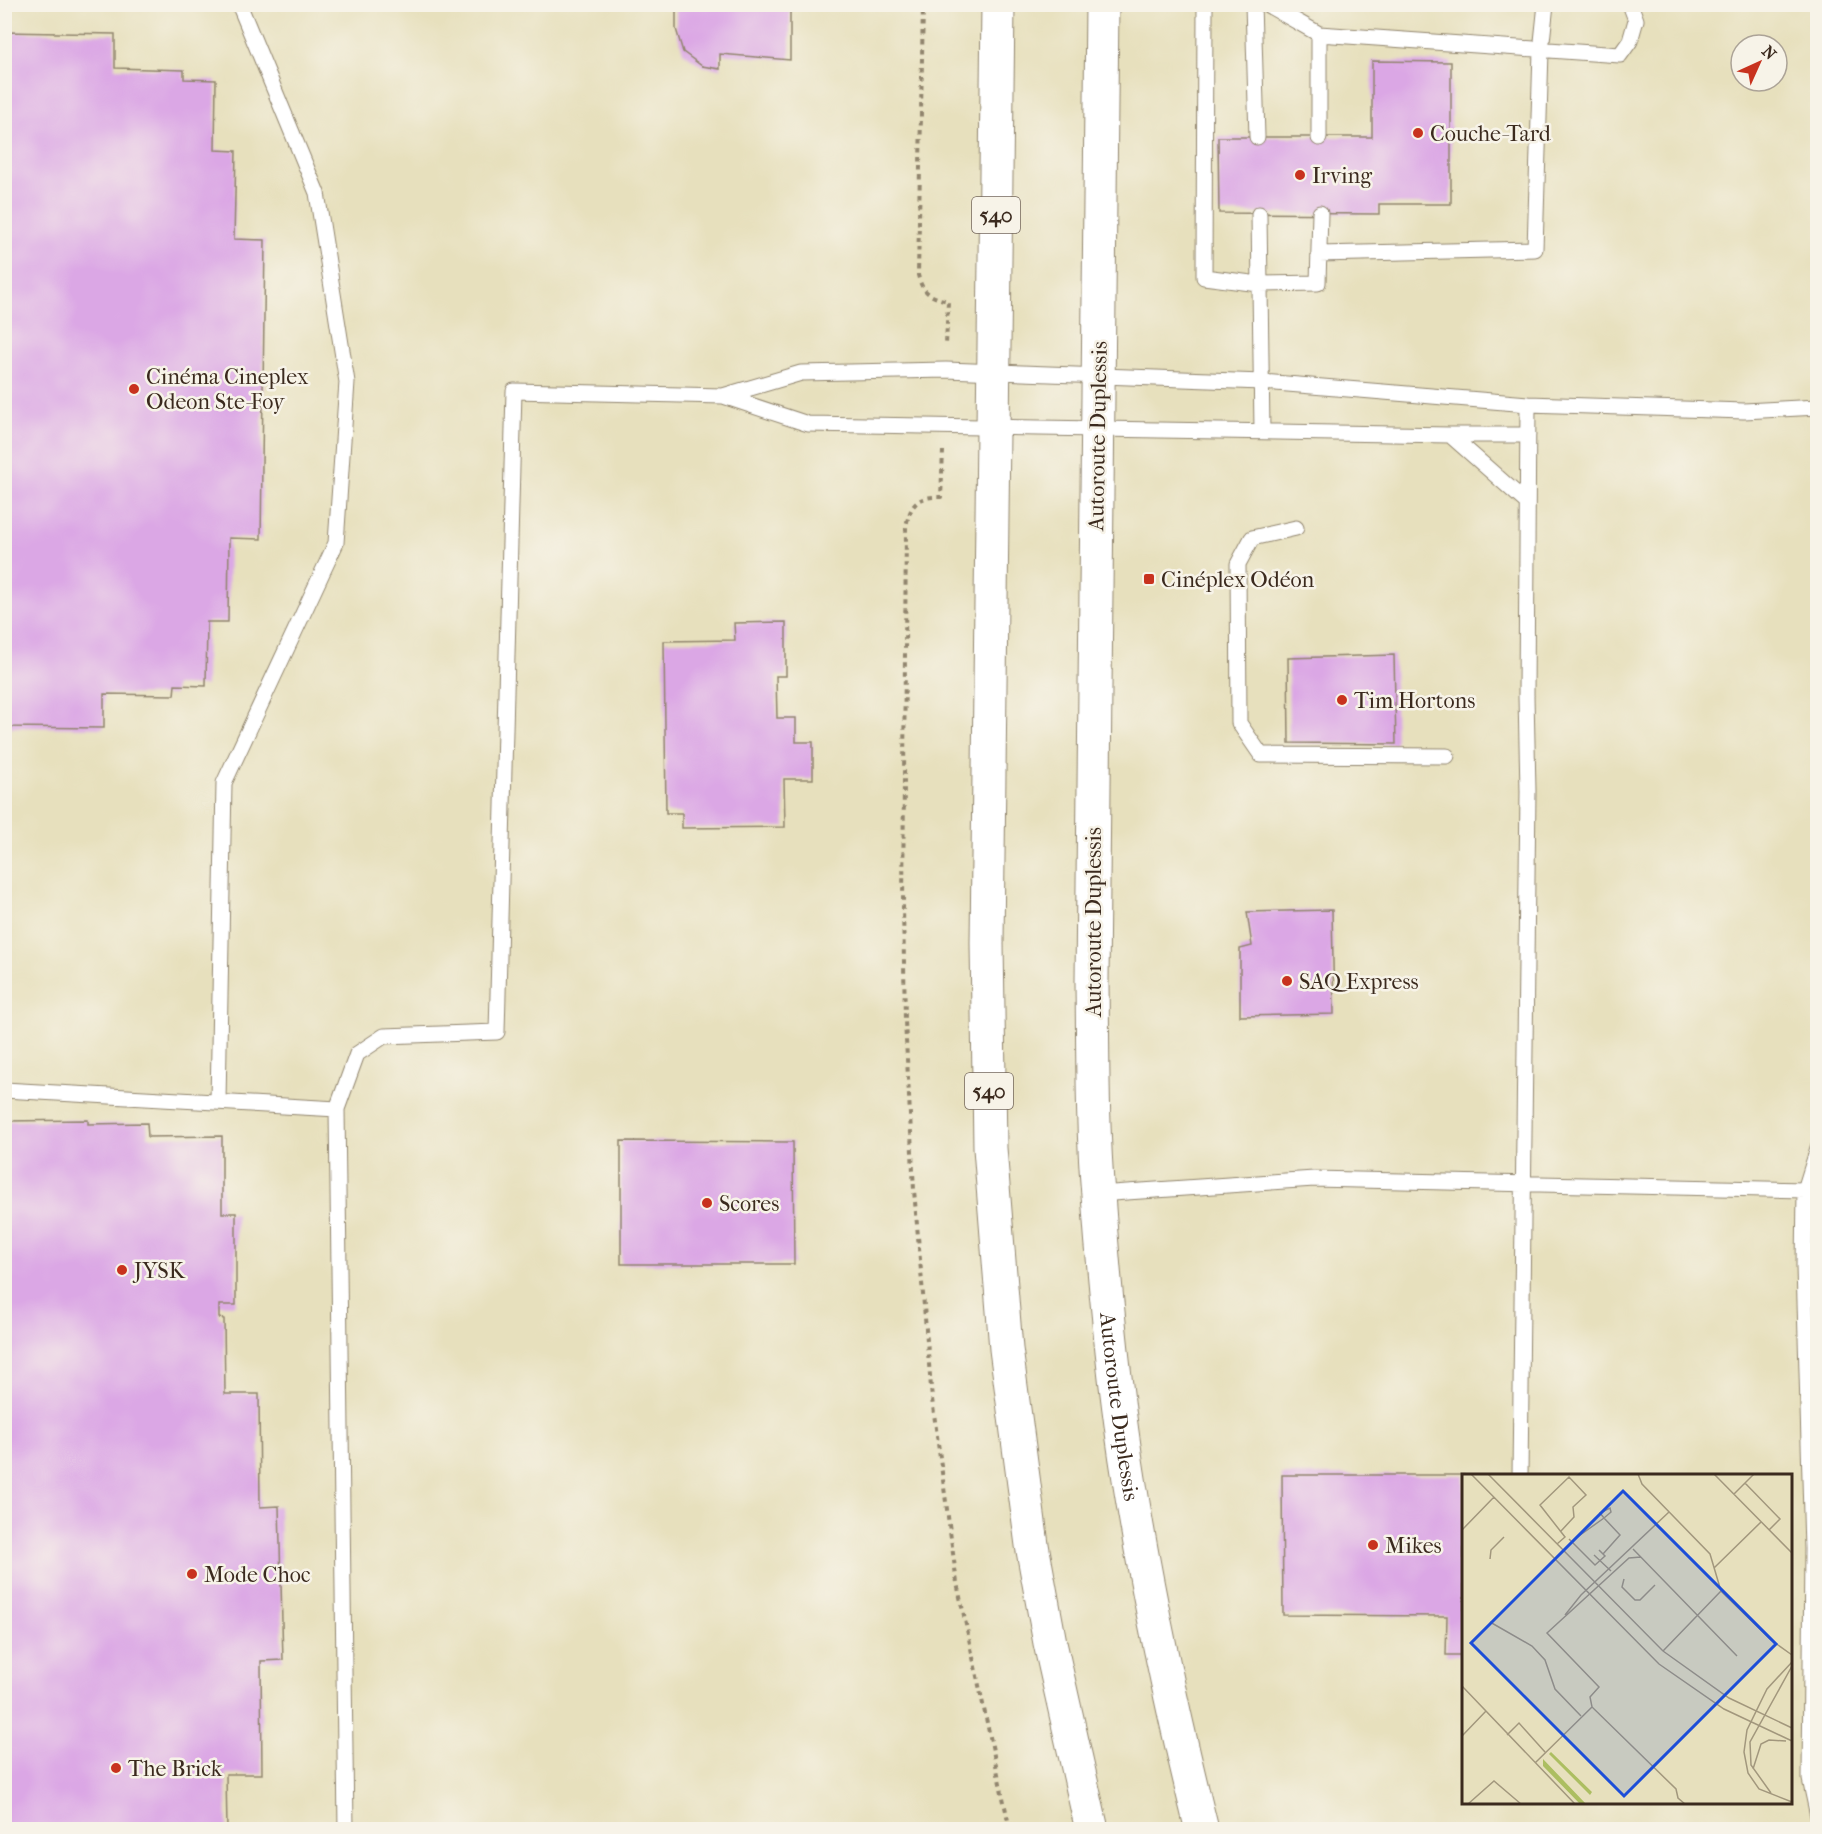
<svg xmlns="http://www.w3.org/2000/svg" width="1822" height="1834" font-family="'IM FELL French Canon',serif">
<rect width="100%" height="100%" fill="#f7f3e8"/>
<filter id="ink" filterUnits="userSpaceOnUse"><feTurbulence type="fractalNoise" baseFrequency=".0167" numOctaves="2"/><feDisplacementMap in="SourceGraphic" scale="12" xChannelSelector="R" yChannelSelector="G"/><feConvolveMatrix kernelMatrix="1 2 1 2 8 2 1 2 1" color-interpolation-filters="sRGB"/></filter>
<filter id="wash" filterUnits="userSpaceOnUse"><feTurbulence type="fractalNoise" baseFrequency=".008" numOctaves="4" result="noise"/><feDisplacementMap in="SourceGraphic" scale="24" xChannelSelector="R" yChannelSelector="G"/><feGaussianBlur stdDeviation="1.35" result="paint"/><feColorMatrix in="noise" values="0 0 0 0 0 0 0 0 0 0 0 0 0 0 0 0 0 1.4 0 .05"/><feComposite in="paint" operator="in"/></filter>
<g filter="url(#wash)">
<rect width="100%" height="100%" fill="#e7e0bd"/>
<g id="blocks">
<path fill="#dba7e5" d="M 676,4 L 790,4 L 790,60 L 720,54 L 720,69 L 702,66 L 683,52 L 676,29 Z
M 1361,4 L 1410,4 L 1411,6 L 1361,8 Z
M 4,32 L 115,34 L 115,68 L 184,70 L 184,79 L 216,80 L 215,150 L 236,151 L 234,239 L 265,240 L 261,539 L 229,538 L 228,622 L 207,622 L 206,686 L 175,685 L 174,695 L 104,694 L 104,728 L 4,727 Z
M 1372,61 L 1451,62 L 1451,204 L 1379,204 L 1379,214 L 1219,213 L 1218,137 L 1372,137 Z
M 786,622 L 786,676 L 776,676 L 777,718 L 796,718 L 796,742 L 813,742 L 813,779 L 784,779 L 785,827 L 682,828 L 682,813 L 666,813 L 664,641 L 735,640 L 734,623 Z
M 1394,655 L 1396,744 L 1289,743 L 1288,658 Z
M 1332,910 L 1334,1014 L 1240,1016 L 1240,949 L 1252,946 L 1247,912 Z
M 88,1120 L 88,1124 L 147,1123 L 148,1137 L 222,1136 L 222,1213 L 236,1213 L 236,1305 L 219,1305 L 219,1318 L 224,1319 L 225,1394 L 259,1394 L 260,1507 L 279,1506 L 283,1660 L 261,1661 L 262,1774 L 226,1774 L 227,1830 L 4,1830 L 4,1121 Z
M 621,1141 L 793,1142 L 794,1264 L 621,1264 Z
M 1282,1475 L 1464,1475 L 1464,1655 L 1446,1655 L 1447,1616 L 1283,1615 Z"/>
</g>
</g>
<g filter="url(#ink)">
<use href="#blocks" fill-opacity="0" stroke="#91856e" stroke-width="1.5"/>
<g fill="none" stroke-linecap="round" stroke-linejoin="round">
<defs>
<path id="lane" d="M 1205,4 L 1204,277 L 1259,284 L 1318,283 L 1320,213
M 1253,4 L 1257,137
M 1266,4 L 1319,34 L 1620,55 L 1630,41 L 1636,20 L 1630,4
M 1319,138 L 1319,34
M 1259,214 L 1262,431
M 1319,254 L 1535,249 L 1541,51 L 1546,4
M 723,396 L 801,373 L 946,370 L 1262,382 L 1528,404 L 1744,411 L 1818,407
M 1450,435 L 1528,435
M 1296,528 L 1252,538 L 1238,564 L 1239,723 L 1261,755 L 1447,756
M 4,1090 L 337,1109
M 218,1101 L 224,783 L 336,543 L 347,382 L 317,193 L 239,4
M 1818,1148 L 1805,1190 L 1804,1266 L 1812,1549 L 1810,1779 L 1818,1816
M 1098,1194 L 1314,1179 L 1805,1190
M 1520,1476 L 1528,791 L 1526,696 L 1528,404
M 346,1830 L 337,1109 L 357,1054 L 384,1036 L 497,1032 L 514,391 L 723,396 L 808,424 L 1450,435 L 1527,503"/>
<g id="highway">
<path d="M 998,4 L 987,943 L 990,1148 L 1006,1349 L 1032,1545 L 1050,1643 L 1092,1830"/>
<path id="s1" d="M 1102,4 L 1092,982 C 1093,1053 1092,1125 1098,1195 C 1105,1290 1114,1386 1129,1479 C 1148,1597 1173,1714 1202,1830"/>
</g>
</defs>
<use href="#lane" stroke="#91856e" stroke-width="17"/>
<use href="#highway" stroke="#91856e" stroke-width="35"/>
<path stroke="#91856e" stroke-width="4" stroke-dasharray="4.5 4.5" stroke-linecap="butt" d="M 923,4 L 918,275 C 922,292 930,297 948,301 L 946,345
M 943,451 L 941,497 C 917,496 911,504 906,526 L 903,906 L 905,1021 L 914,1190 L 932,1399 L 957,1583 L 1010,1830"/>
<use href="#lane" stroke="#fff" stroke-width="15"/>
<use href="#highway" stroke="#fff" stroke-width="33"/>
</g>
</g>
<g fill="#c8321e" stroke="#f7f3e8" stroke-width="2">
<circle cx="1418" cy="133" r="6"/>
<circle cx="1300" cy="175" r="6"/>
<circle cx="134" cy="389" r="6"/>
<rect x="1143" y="573" width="12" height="12" rx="3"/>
<circle cx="1342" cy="700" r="6"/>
<circle cx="1287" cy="981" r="6"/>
<circle cx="707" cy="1203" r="6"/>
<circle cx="122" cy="1270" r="6"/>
<circle cx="1373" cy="1545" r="6"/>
<circle cx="192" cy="1574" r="6"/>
<circle cx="116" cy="1768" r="6"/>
</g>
<g text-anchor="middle" stroke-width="5" stroke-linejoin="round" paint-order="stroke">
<g fill="#f7f3e8" stroke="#73665b" stroke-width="1.5">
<rect x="972" y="197" width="48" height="36" rx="4.5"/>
<rect x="965" y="1073" width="48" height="36" rx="4.5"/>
</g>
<g font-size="21" font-weight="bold" fill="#3b2a1e">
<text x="996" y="222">540</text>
<text x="989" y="1098">540</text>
</g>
<g font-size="22" fill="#3b2a1e" stroke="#f7f3e8" text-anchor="start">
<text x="1430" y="141">Couche-Tard</text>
<text x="1312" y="183">Irving</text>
<text x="146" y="384">Cinéma Cineplex<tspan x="146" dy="25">Odeon Ste-Foy</tspan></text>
<text x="1161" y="587">Cinéplex Odéon</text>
<text x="1354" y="708">Tim Hortons</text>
<text x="1299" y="989">SAQ Express</text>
<text x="719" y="1211">Scores</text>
<text x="134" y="1278">JYSK</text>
<text x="1385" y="1553">Mikes</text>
<text x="204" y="1582">Mode Choc</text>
<text x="128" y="1776">The Brick</text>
</g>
<g font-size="22" fill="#3b2a1e" stroke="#f7f3e8">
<text transform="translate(1097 436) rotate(-89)" y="8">Autoroute Duplessis</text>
<text transform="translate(1093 922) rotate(-90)" y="8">Autoroute Duplessis</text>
<text dy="8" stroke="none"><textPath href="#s1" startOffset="1404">Autoroute Duplessis</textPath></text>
</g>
</g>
<g transform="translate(1462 1474)">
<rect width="330" height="330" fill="#e7e0bd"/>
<path d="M 89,278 L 130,318 L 128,321 L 87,280 ZM 81,285 L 124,330 L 118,330 L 81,292 Z" fill="#acbe61"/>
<path fill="none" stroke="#a2977d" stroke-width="1.5" d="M 9,0 L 197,190 L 262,235 L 330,267M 26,0 L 201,177 L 267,224 L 330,254M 176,0 L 180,10 L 248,80 L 259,117 L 309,166 L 330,181M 252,0 L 330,79M 283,9 L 318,45 L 307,56M 272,20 L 292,0M 0,56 L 32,23M 114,64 L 142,44 L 149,38 L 148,34 L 138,39 L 142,44 L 158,61 L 141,80M 107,65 L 133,91 L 143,82 L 137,76M 95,70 L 103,63 L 78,31 L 107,3 L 124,21 L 111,33 L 112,43 L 99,57M 171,75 L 275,182M 132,81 L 149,97M 179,83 L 167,84 L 85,159 L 137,213 L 128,223 L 130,233 L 214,315 L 216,324 L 223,330M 28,85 L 29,76 L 42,63M 252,94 L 299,48M 162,105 L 160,113 L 173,126 L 178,126 L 193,111M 103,141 L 119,121 L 207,38M 28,148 L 70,172 L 83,186 L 93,215 L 119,242M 201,177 L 259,117M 330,188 L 305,215 L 285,256 L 282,278 L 286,299 L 297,315 L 330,328M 0,212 L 113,330M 45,261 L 57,249 L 83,278M 0,262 L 24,237M 73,289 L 130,233M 291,295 L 299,270 L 307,266 L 324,267M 309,319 L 289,291 L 288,268 L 330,192M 6,330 L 32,307 L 59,330"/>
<path fill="#1d4ed8" fill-opacity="0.15" stroke="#1d4ed8" stroke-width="3" d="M 161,17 L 314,170 L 162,322 L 9,169 Z"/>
<rect width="330" height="330" fill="none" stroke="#3b2a1e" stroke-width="3"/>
</g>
<rect width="1822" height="1834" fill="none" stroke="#f7f3e8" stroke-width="24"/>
<g transform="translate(1759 63) rotate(45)"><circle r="28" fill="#f7f3e8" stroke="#aca397" stroke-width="1.5"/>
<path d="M0-4.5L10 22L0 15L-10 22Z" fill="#c8321e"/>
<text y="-9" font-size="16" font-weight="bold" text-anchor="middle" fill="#3b2a1e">N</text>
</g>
</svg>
